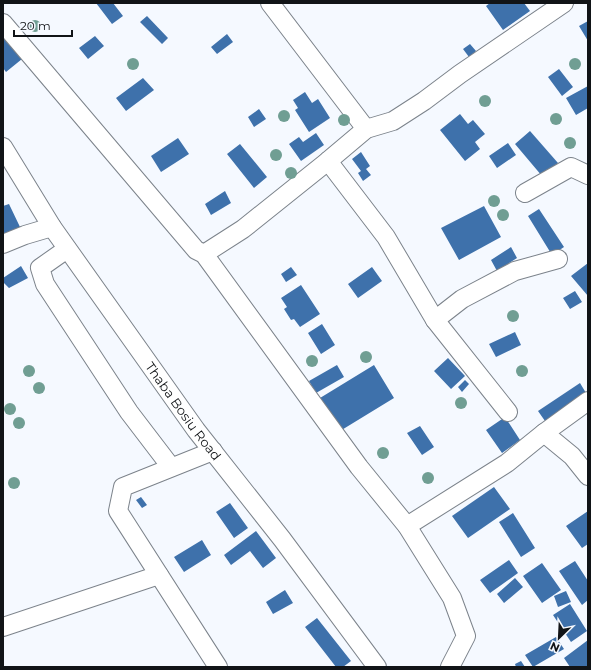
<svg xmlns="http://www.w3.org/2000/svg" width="591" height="670" font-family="Montserrat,sans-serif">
<rect width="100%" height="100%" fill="#f5f9ff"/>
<path fill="#3e71ab" d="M 96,3 L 113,3 L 123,16 L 112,24 Z
M 490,3 L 524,3 L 530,11 L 503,30 L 486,6 Z
M 147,16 L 168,38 L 162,44 L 140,22 Z
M 588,21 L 588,41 L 579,26 Z
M 227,34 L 233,42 L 217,54 L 211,47 Z
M 3,36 L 22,59 L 6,72 L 3,68 Z
M 95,36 L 104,46 L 88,59 L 79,48 Z
M 470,44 L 476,51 L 469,57 L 463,49 Z
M 559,69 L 573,87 L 562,96 L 548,77 Z
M 143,78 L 154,90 L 126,111 L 116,98 Z
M 588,86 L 588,108 L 576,115 L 566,98 Z
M 305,92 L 312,103 L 318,99 L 330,118 L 309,132 L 295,110 L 298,108 L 293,100 Z
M 259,109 L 266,119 L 254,127 L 248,117 Z
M 460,114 L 468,124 L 473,120 L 485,134 L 475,142 L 480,149 L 465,161 L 440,130 Z
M 530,131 L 558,163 L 542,176 L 515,144 Z
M 316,133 L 324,145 L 301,161 L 289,144 L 299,137 L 303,142 Z
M 178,138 L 189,154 L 161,172 L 151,156 Z
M 508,143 L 516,155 L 497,168 L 489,156 Z
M 240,144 L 267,177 L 254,188 L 227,154 Z
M 361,152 L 370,166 L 366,169 L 371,175 L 363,181 L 358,173 L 361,171 L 352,159 Z
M 225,191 L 231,203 L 211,215 L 205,204 Z
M 9,204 L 20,227 L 3,235 L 3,206 Z
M 484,206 L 501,237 L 459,260 L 441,228 Z
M 539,209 L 564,247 L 552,255 L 528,216 Z
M 511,247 L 517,258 L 497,271 L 491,260 Z
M 588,263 L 588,296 L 571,276 Z
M 21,266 L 28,278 L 9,288 L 3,282 L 3,278 Z
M 291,267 L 297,275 L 286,282 L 281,274 Z
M 372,267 L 382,281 L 358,298 L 348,284 Z
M 301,285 L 320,314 L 300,327 L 294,319 L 291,320 L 284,309 L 287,307 L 281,298 Z
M 575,291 L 582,302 L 570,309 L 563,298 Z
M 322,324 L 335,345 L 321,354 L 308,333 Z
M 515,332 L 521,345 L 496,357 L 489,344 Z
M 448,358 L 465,376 L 451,389 L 434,371 Z
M 337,365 L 344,377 L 316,393 L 309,381 Z
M 374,365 L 394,398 L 340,431 L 320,398 Z
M 465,380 L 469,384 L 462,392 L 458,387 Z
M 580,383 L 586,393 L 545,421 L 538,411 Z
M 505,417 L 520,440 L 502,453 L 486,430 Z
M 420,426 L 434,447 L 422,455 L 407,433 Z
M 494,487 L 510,509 L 468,538 L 452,516 Z
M 141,497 L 147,505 L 142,508 L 136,500 Z
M 230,503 L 248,528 L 234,538 L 216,512 Z
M 588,511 L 588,544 L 582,548 L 566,526 Z
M 513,513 L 535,548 L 521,557 L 499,522 Z
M 256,531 L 276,558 L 263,568 L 250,551 L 231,565 L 224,555 Z
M 202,540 L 211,555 L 184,572 L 174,557 Z
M 509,560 L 518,573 L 490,593 L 480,580 Z
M 575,561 L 588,581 L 588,600 L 582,605 L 559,571 Z
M 542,563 L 561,590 L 542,603 L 523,576 Z
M 515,578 L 523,587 L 504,603 L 497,594 Z
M 285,590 L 293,603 L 273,614 L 266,602 Z
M 566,591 L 571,602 L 558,607 L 554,596 Z
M 570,604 L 587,631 L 571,642 L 553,615 Z
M 317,618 L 351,661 L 343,667 L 336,667 L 305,627 Z
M 556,637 L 564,649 L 533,667 L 525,655 Z
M 588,640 L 588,667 L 570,667 L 564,658 Z
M 521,661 L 525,667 L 516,667 L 515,664 Z"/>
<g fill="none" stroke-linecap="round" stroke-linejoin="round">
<defs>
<g id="minor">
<path d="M 270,3 L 366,129"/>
<path d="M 3,23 L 196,250 L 204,254 L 359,467 L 407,526 L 452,598 L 466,636 L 450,667"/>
<path id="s1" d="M 3,147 L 52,227 L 196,430 L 282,539 L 377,667"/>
<path d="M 328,161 L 386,237 L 435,320 L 508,412"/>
<path d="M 525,193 L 571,167 L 588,175"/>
<path d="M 3,244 L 25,235 L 52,227"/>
<path d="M 67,249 L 40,268 L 45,284 L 129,412 L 171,467"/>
<path d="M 204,254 L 243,229 L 328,161 L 366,129 L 393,121 L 424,101 L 460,74 L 564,3"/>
<path d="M 435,320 L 462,299 L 515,271 L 558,259"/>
<path d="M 544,433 L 572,456 L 588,476"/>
<path d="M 213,451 L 123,487 L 118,511 L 218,667"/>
<path d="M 407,526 L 507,463 L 544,433 L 588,401"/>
<path d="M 3,627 L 159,575"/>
</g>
</defs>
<use href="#minor" stroke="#7c838b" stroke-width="20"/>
<use href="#minor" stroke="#fff" stroke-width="18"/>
</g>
<g fill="#709e93">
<circle cx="35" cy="26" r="6"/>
<circle cx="133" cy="64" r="6"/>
<circle cx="575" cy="64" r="6"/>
<circle cx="485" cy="101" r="6"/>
<circle cx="284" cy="116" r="6"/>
<circle cx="556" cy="119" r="6"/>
<circle cx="344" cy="120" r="6"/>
<circle cx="570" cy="143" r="6"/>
<circle cx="276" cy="155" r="6"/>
<circle cx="291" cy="173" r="6"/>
<circle cx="494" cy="201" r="6"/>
<circle cx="503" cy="215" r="6"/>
<circle cx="513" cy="316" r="6"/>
<circle cx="366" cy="357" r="6"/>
<circle cx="312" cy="361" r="6"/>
<circle cx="29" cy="371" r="6"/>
<circle cx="522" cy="371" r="6"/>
<circle cx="39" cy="388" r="6"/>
<circle cx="461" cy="403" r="6"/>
<circle cx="10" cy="409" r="6"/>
<circle cx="19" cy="423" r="6"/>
<circle cx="383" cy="453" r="6"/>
<circle cx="428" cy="478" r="6"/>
<circle cx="14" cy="483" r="6"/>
</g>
<g text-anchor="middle" stroke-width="3.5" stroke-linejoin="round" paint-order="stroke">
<g font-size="13" fill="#111417" stroke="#f5f9ff">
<text dy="5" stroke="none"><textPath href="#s1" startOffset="320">Thaba Bosiu Road</textPath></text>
</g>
</g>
<rect width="591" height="670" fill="none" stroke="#111417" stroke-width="8"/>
<g transform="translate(559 638) rotate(204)" stroke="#f5f9ff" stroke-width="3" paint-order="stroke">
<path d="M0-3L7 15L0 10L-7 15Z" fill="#111417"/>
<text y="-6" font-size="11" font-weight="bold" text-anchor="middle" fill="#111417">N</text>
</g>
<path d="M14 30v6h58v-6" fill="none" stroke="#111417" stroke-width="2"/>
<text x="20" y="30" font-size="12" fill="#111417" stroke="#f5f9ff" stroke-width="3" paint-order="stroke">20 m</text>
</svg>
